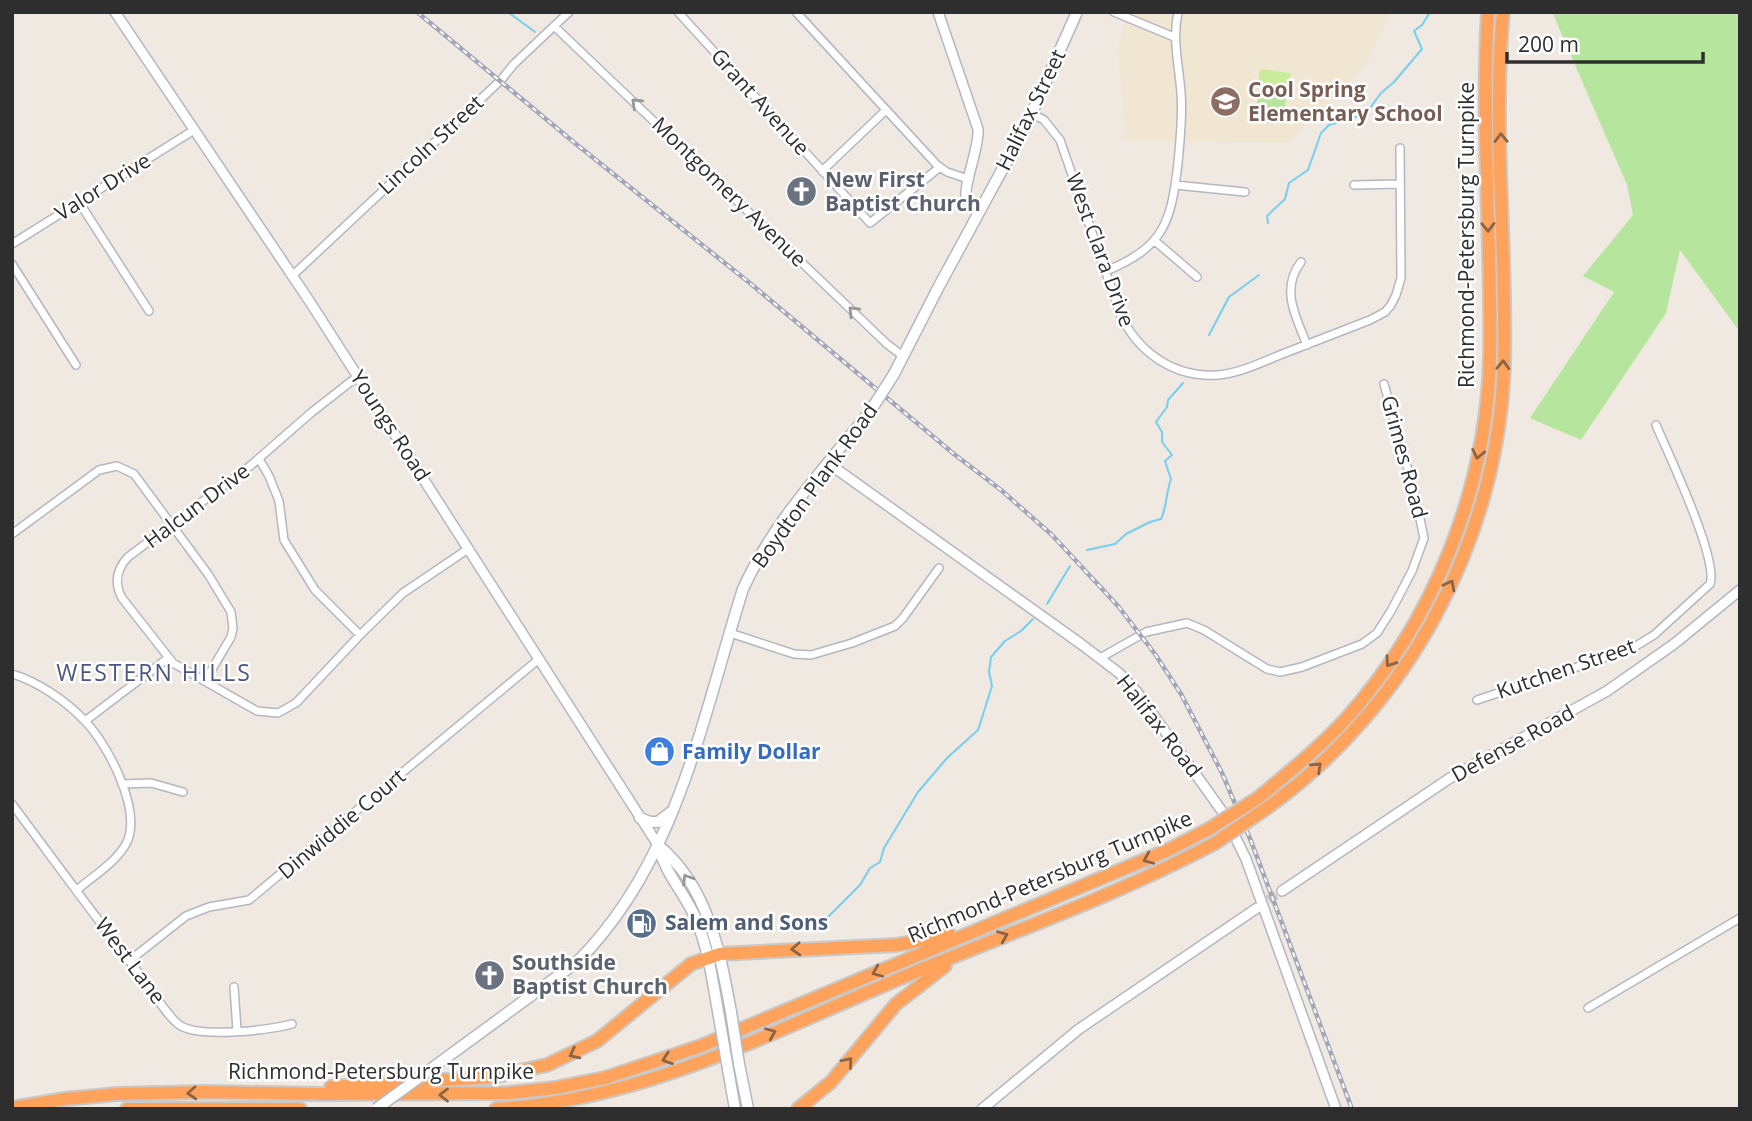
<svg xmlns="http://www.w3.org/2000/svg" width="1752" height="1121" font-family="'Open Sans',sans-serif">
<rect width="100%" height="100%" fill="#efe9e1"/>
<path fill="#f0e6d1" d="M 1126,12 L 1389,12 L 1389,17 L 1367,63 L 1287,143 L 1126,141 L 1118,51 Z"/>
<path fill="#b6e59e" d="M 1550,12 L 1740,12 L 1740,332 L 1680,250 L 1666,313 L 1581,440 L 1530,418 L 1614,292 L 1583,276 L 1633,215 L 1627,185 L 1553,14 Z
M 1258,92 L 1286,95 L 1283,124 L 1255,121 Z"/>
<path fill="#c9ec9a" d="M 1260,69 L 1291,73 L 1288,91 L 1258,87 Z"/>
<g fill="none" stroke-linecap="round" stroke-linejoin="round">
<path stroke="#75cff0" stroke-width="2" d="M 508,12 L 535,32
M 1268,223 L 1267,216 L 1285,199 L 1289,183 L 1308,170 L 1321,133 L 1329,125 L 1356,117 L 1370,108 L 1381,93 L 1394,82 L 1422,49 L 1414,31 L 1422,25 L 1430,12
M 1209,335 L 1229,297 L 1259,275
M 1087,550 L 1115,544 L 1126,534 L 1150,522 L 1161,519 C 1167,507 1166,492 1171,479 L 1165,461 L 1172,455 L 1162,442 L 1162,432 L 1156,422 L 1167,407 L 1168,400 L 1183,383
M 1047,604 L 1070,566
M 827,918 L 860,885 L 870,868 L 880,862 L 884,848 L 918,792 L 947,758 L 978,730 L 992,686 L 989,672 L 991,657 L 1005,641 L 1021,631 L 1033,619"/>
<path stroke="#c8c4bd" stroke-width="9" stroke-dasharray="9 4.5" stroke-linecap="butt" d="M 1257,907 L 1282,891"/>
<defs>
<path id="minor" d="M 678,12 L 870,223 L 940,167
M 796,12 L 937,165 L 947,172 L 968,179
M 1114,12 L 1174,37
M 554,26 L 887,344 L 904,357
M 1031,113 L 1044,120 L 1060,140 L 1120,313 C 1137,352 1174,378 1218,375 C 1241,373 1264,361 1285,353 C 1313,342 1342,331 1370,320 L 1385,312 L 1391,305 L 1396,295 L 1401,278 L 1400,148
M 822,171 L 886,110
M 1175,185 L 1245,192
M 1354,185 L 1400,184
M 79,202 L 149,311
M 1155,241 L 1197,277
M 12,244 L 194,130
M 1301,262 C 1280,289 1296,317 1307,345
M 12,264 L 76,365
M 1106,271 C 1164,247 1171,223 1178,163 C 1180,140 1183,116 1181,93 C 1179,65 1172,40 1178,12
M 292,276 L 501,80 L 514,64 L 569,12
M 358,376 L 312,412 L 250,466 L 128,557 C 116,570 114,583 122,598 L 173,663 L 257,711 L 278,713 L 296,703 L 360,635 L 403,593 L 468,549
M 259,459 L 269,476 L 279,501 L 284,540 L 315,590 L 360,635
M 12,534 L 99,470 L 117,466 L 134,474 L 208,574 L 231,612 L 233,628 L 231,637 L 205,681
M 730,633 L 794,654 L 811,655 L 852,643 L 895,626 L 903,618 L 939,568
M 1100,658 L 1146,632 L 1187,623 L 1204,630 L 1267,669 L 1280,672 L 1302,667 L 1362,644 L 1377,633 L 1391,611 L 1412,571 L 1424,538 L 1415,495 L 1384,384
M 12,674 C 37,681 66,701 84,720 C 107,743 142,809 127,842 C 117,862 93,876 77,890
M 1477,700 L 1592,662 L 1636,646 L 1654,635 L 1710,584 C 1719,560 1668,453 1656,425
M 85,721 L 168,658
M 122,784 L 151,783 L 183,792
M 12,804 C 56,863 99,922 144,980 C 153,992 169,1019 181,1026 C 202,1038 269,1030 292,1024
M 129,961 L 186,916 L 209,907 L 249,900 L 539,659
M 234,987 L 237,1030
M 1588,1008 L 1740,918"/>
<path id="tertiary" d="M 115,12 L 310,302 L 658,845
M 938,12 L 978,129 C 980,147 961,190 967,200 C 970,205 976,207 980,210
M 828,463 L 1081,644 L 1119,673 L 1137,692 L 1224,814 L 1246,859 L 1336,1109
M 1282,891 L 1450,778 L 1607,691 L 1674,644 L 1740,590
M 982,1109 L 1079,1029 L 1257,908"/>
<path id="secondary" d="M 894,374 L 938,288 L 1027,124 L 1077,12
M 640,818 L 650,822 L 658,822 L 671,812
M 658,845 C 708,886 720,952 731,1012
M 658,846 C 666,875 684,892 696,919 C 709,950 713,984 719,1017
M 739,1064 L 748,1109
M 435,1066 L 577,962 C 677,863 702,718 743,589 C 773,522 826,467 871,410
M 728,1069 L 735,1109"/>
<path id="motorway" d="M 1258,798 C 1288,773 1318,749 1345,720 C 1433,622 1487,490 1490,357 C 1492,242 1481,127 1488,12
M 1264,810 C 1407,709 1499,539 1504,363 C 1507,246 1492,128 1503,12
M 331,1087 L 493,1077 L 547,1065 L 597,1041 L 691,964 L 720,954 L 896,945 L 950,935
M 12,1108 L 65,1099 L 117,1094 L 206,1092 L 320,1094 L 509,1093 L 555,1088 L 605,1078 L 701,1046 L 1166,851 L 1209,829
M 127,1109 L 300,1109
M 496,1109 C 645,1100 771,1032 908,975 C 1009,933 1118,895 1215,843
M 798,1109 L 831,1082 L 896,1004 L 945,966"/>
</defs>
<use href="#minor" stroke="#b4b7c1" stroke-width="10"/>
<use href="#tertiary" stroke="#b4b7c1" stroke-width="12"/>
<use href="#secondary" stroke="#b4b7c1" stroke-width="13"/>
<use href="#motorway" stroke="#c9c9c9" stroke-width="16"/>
<use href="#minor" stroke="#fff" stroke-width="7"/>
<use href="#tertiary" stroke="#fff" stroke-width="9"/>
<use href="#secondary" stroke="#fff" stroke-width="10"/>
<use href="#motorway" stroke="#ffa35c" stroke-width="12"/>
<defs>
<path id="rail" d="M 417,12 L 576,144 L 751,284 L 954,454 L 1001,490 L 1052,535 L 1118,606 L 1155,654 L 1181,694 L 1222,773 L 1251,841 L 1352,1109"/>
</defs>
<use href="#rail" stroke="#a3a6b8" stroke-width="4.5"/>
<use href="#rail" stroke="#fff" stroke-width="2" stroke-dasharray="5" stroke-linecap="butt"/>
<defs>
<path id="secondary-bridge" d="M 871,410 L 894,374
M 731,1012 L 739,1064
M 719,1017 L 728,1069
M 376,1109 L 435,1066"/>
<path id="motorway-bridge" d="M 1209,829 L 1258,798
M 1215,843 L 1264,810"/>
</defs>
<use href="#secondary-bridge" stroke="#b4b7c1" stroke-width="13" stroke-linecap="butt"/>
<use href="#motorway-bridge" stroke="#c9c9c9" stroke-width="16" stroke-linecap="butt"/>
<use href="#secondary-bridge" stroke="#fff" stroke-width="10"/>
<use href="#motorway-bridge" stroke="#ffa35c" stroke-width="12"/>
</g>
<defs><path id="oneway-chevron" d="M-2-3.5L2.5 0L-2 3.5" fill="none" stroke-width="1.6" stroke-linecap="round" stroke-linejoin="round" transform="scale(1.75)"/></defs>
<g stroke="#969696">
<use href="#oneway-chevron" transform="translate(636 103) rotate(-137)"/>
<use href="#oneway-chevron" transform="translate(853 311) rotate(-135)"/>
<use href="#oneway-chevron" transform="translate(687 879) rotate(-122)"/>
</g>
<g stroke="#8c6343">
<use href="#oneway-chevron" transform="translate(1501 138) rotate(-91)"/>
<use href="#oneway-chevron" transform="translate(1488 227) rotate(89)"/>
<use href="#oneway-chevron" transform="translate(1503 365) rotate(-88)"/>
<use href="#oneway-chevron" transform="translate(1478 454) rotate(102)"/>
<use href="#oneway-chevron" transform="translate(1450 585) rotate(-63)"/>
<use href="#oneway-chevron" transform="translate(1390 662) rotate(125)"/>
<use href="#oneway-chevron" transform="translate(1317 767) rotate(-43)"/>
<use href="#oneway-chevron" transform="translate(1148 859) rotate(157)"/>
<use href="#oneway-chevron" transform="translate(1003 936) rotate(-23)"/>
<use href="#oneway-chevron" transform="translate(796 949) rotate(177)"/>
<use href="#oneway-chevron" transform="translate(877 972) rotate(157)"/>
<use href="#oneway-chevron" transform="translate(771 1033) rotate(-23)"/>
<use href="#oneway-chevron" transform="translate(574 1054) rotate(153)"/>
<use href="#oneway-chevron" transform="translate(667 1059) rotate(160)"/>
<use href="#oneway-chevron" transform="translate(848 1062) rotate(-50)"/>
<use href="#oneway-chevron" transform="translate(192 1093) rotate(177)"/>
<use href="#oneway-chevron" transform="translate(444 1095) rotate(-180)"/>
</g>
<defs>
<symbol id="school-disc" viewBox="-11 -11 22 22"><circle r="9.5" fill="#8d6e63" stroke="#fff"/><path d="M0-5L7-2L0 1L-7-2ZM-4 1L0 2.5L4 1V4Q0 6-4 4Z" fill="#fff"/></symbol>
<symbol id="church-disc" viewBox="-11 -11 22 22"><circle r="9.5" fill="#6b7280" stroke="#fff"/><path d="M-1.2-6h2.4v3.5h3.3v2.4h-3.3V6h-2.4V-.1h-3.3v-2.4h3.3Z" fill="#fff"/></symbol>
<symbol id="shop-disc" viewBox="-11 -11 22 22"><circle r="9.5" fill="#3f7fe0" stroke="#fff"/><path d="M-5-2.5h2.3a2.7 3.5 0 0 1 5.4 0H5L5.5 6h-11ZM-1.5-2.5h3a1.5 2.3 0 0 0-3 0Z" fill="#fff"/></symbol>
<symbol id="fuel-disc" viewBox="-11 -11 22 22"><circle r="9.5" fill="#5c6f8a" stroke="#fff"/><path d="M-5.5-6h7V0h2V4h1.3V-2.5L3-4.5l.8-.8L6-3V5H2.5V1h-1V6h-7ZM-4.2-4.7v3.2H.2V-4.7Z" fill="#fff"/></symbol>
</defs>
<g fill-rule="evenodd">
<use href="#school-disc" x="1208" y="84" width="35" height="35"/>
<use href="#church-disc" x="784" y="174" width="35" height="35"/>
<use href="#shop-disc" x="642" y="734" width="35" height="35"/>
<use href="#fuel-disc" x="624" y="906" width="35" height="35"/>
<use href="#church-disc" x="472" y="958" width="35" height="35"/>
</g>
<g text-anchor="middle" stroke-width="5" stroke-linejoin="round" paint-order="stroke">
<g font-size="21" font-weight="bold" fill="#785e54" stroke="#fff" text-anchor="start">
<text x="1248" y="97">Cool Spring<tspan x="1248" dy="24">Elementary School</tspan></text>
</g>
<g font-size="21" fill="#2e2e2e" stroke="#fff">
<text transform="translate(760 102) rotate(48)" y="7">Grant Avenue</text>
<text transform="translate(1031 110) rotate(-64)" y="7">Halifax Street</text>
<text transform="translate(431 145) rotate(-43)" y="7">Lincoln Street</text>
<text transform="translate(103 187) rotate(-32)" y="7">Valor Drive</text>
<text transform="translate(729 192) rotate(44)" y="7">Montgomery Avenue</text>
<text transform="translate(1467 235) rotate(-90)" y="7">Richmond-Petersburg Turnpike</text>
<text transform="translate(1100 250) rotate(70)" y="7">West Clara Drive</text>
<text transform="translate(390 426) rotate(57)" y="7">Youngs Road</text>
<text transform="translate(1404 457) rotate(75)" y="7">Grimes Road</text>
<text transform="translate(815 486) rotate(-54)" y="7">Boydton Plank Road</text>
<text transform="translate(197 506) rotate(-37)" y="7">Halcun Drive</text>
<text transform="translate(1566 669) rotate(-19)" y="7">Kutchen Street</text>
<text transform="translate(1159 726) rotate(52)" y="7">Halifax Road</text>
<text transform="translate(1513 744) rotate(-29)" y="7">Defense Road</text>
<text transform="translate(342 824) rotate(-40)" y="7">Dinwiddie Court</text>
<text transform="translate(1050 877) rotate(-23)" y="7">Richmond-Petersburg Turnpike</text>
<text transform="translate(130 961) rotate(53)" y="7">West Lane</text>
<text x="381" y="1079">Richmond-Petersburg Turnpike</text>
</g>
<g font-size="21" font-weight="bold" fill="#5b616d" stroke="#fff" text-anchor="start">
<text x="825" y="187">New First<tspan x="825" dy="24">Baptist Church</tspan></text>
<text x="512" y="970">Southside<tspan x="512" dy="24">Baptist Church</tspan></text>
</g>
<g font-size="21" font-weight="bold" fill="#366cbe" stroke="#fff" text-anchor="start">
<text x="682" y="759">Family Dollar</text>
</g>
<g font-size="21" font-weight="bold" fill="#4e5e75" stroke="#fff" text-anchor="start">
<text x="665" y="930">Salem and Sons</text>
</g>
<g font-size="23" letter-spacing="2" fill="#4d5680" stroke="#fff">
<text x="154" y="681">WESTERN HILLS</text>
</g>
</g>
<rect width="1752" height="1121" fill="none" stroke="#2e2e2e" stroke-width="28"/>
<path d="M1507 52v10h196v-10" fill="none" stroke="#2e2e2e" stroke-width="3.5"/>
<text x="1518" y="52" font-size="21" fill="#2e2e2e" stroke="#ffffff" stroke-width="5" paint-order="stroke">200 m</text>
</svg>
